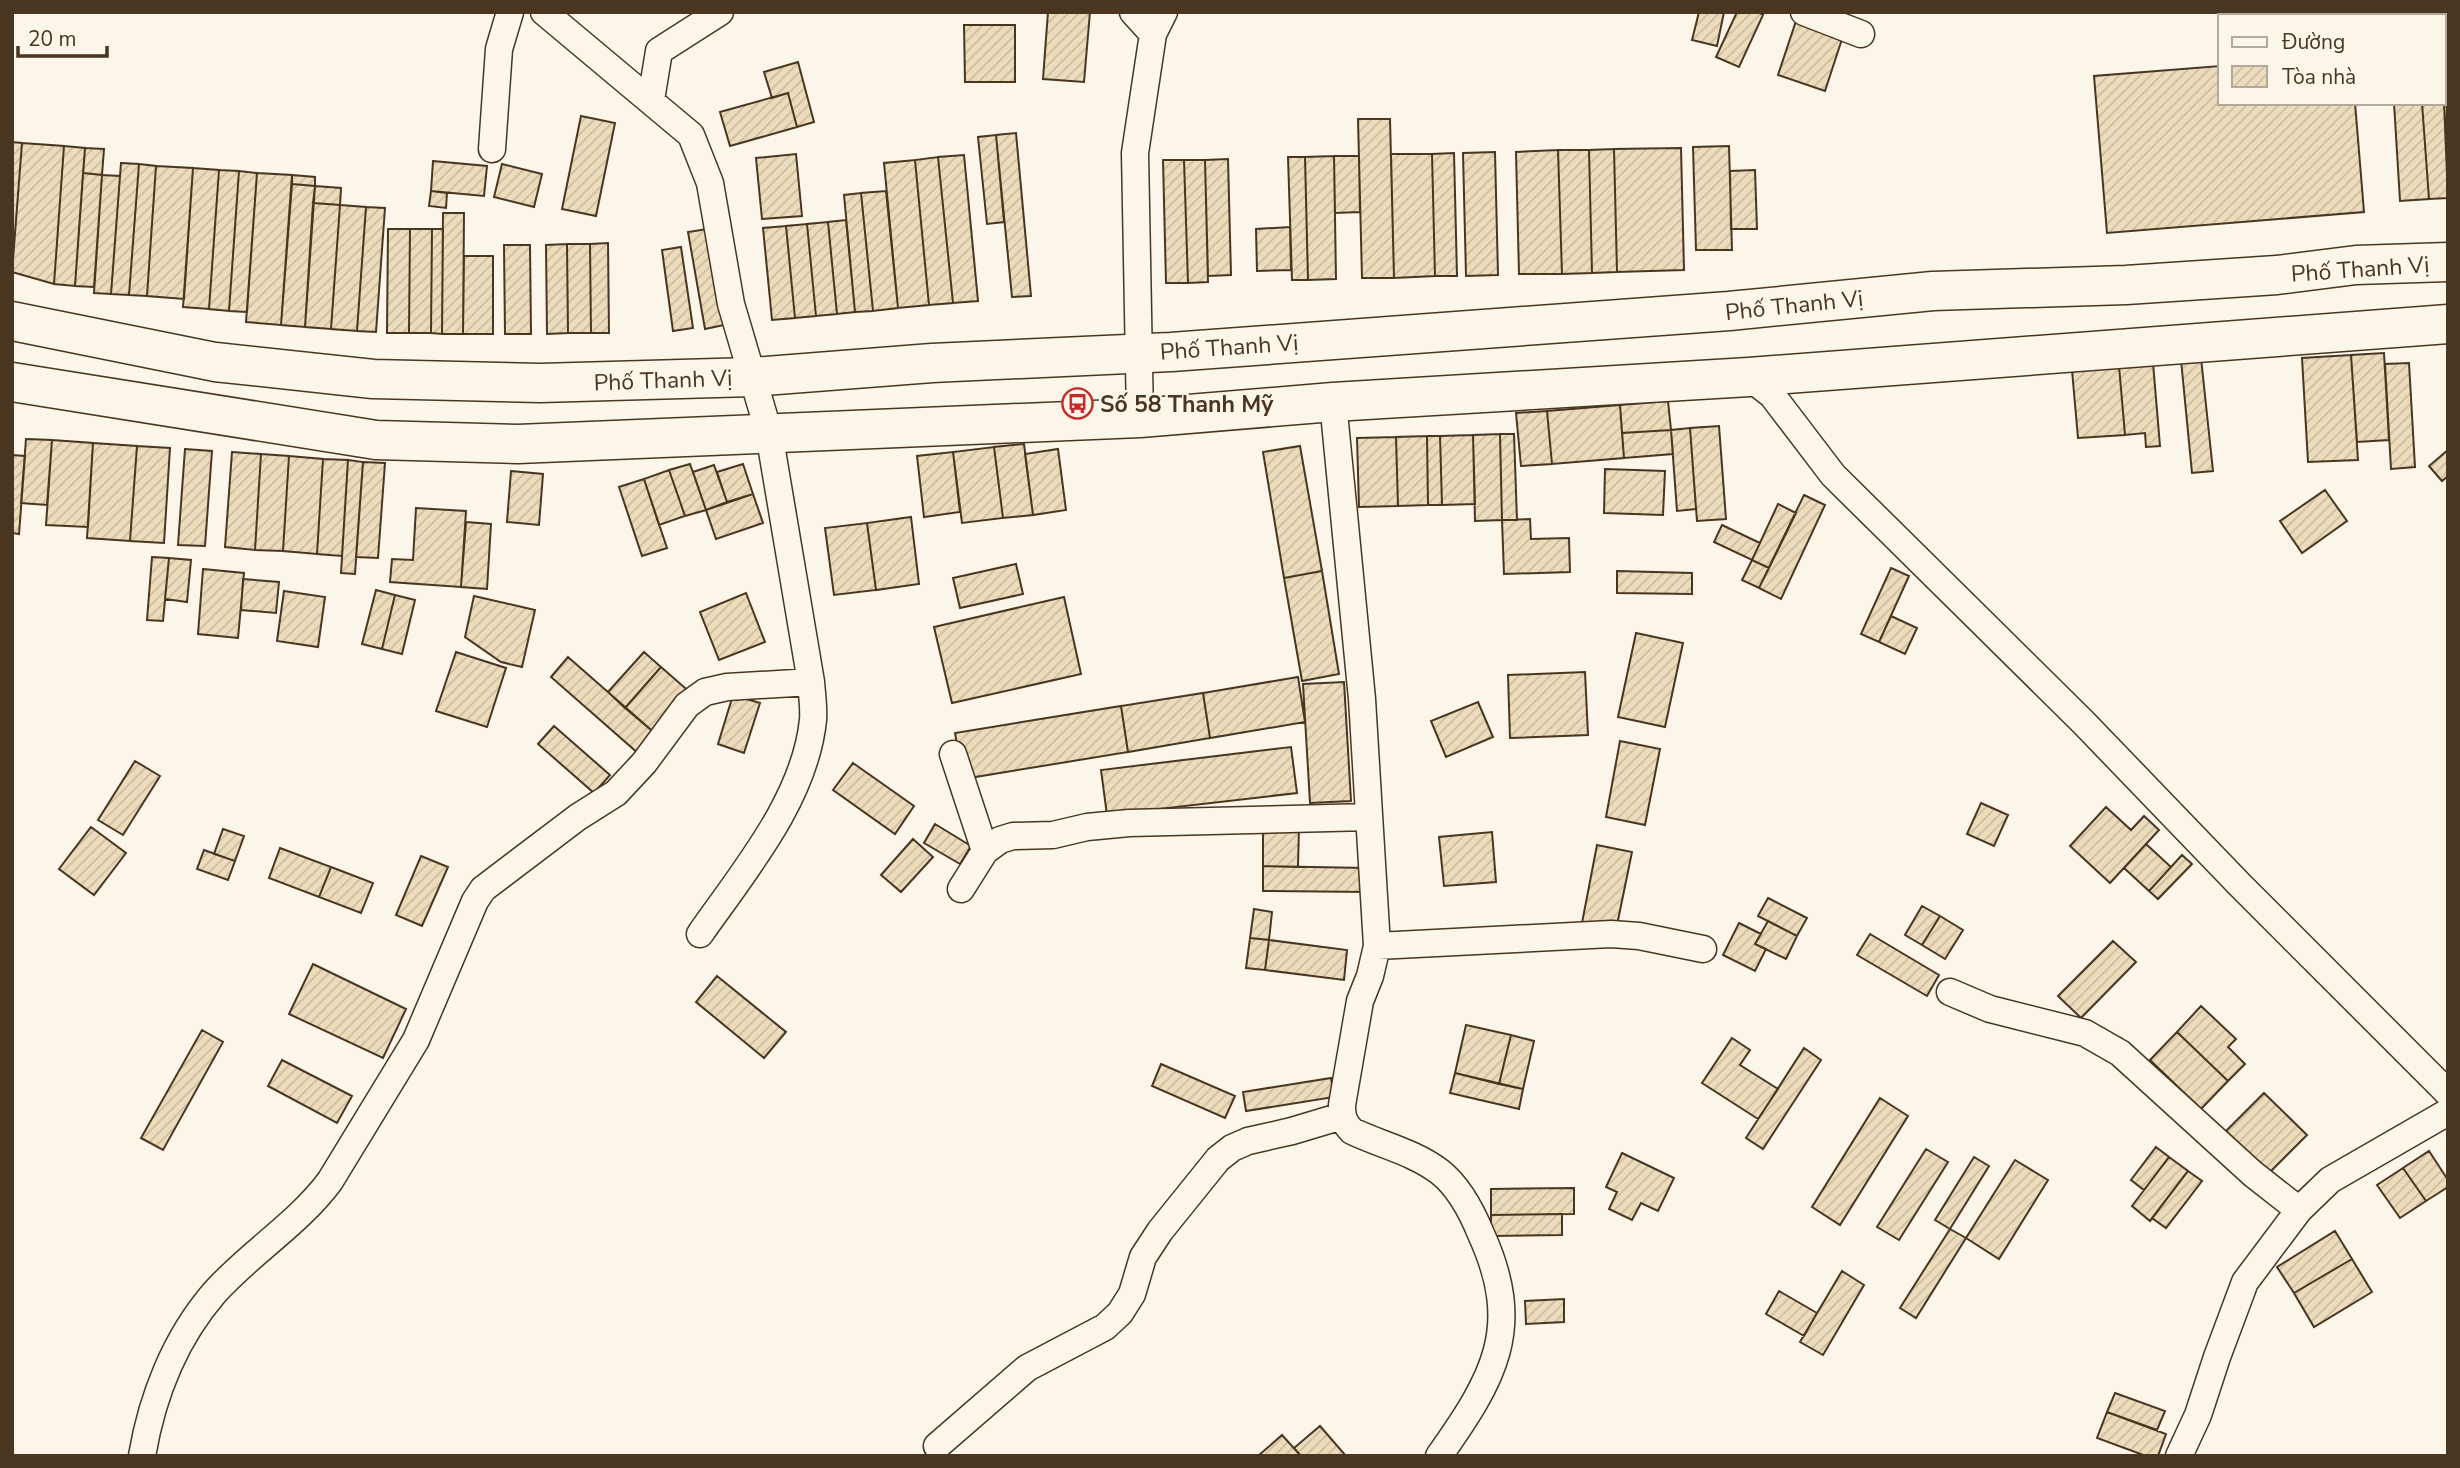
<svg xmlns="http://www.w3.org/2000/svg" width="2460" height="1468" font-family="'Nunito Sans',sans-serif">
<defs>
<pattern id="building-hatch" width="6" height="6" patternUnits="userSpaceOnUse" patternTransform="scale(1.75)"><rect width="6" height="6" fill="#ecdcbc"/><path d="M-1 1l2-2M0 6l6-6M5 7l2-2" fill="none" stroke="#ccbda1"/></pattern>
</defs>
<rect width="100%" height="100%" fill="#fbf6e9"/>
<path fill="url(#building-hatch)" stroke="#4a3520" stroke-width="2" d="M 1048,12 L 1090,12 L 1084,82 L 1043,79 Z
M 1699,12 L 1724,12 L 1717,46 L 1692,40 Z
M 1737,12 L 1758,12 L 1763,15 L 1739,67 L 1716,57 Z
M 1796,21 L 1843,36 L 1825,91 L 1778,75 Z
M 964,25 L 1015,25 L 1015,82 L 965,82 Z
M 798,62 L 814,122 L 797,127 L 788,93 L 772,98 L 764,72 Z
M 2220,66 L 2220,103 L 2355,103 L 2364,212 L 2107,233 L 2094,76 Z
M 788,93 L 797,127 L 730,146 L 720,112 Z
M 2444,97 L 2448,97 L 2448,164 L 2444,103 Z
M 2394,103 L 2422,103 L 2429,199 L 2400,201 Z
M 2422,103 L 2444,103 L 2448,198 L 2429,199 Z
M 581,116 L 615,123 L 596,216 L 562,209 Z
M 1358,119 L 1390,119 L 1394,278 L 1362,278 Z
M 1016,133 L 1031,296 L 1012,297 L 996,135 Z
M 996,135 L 1004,222 L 987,224 L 978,137 Z
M 12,142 L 22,143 L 12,272 Z
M 22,143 L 64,146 L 54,284 L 12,272 Z
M 64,146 L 85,148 L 75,286 L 54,284 Z
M 1729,146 L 1732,250 L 1696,250 L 1693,147 Z
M 85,148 L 104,149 L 102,175 L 83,173 Z
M 1681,148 L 1684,270 L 1617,272 L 1614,149 Z
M 1614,149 L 1617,272 L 1592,273 L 1589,150 Z
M 1558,150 L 1589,150 L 1592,273 L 1562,274 Z
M 1558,150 L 1562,274 L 1519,274 L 1516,152 Z
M 1495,152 L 1498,275 L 1466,276 L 1463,153 Z
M 1454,153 L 1457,276 L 1435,276 L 1432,154 Z
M 796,154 L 802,216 L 762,219 L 756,158 Z
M 1391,154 L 1432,154 L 1435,276 L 1394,278 Z
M 964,155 L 978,301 L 953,303 L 938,157 Z
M 1334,156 L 1359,156 L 1360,212 L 1335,213 Z
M 1334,156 L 1336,279 L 1308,280 L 1305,157 Z
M 938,157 L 953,303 L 929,305 L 915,160 Z
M 1288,157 L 1305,157 L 1308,280 L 1292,280 Z
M 1228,159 L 1231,275 L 1208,276 L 1205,160 Z
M 915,160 L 929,305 L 898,308 L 884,163 Z
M 1163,160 L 1184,160 L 1188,283 L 1166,283 Z
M 1184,160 L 1205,160 L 1208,282 L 1188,283 Z
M 433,161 L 487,166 L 484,196 L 431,191 Z
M 121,163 L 139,164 L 129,295 L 111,294 Z
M 139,164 L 156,166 L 147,296 L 129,295 Z
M 502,164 L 542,174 L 534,207 L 494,197 Z
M 156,166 L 193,168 L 184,299 L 147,296 Z
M 193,168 L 219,170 L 209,309 L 183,307 Z
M 219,170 L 239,171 L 229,311 L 209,309 Z
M 1755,170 L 1757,229 L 1731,229 L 1730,171 Z
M 239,171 L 257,173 L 247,312 L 229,311 Z
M 83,173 L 102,175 L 94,287 L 75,286 Z
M 257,173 L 292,175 L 281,325 L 246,322 Z
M 102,175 L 120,176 L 111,294 L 94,293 Z
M 292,175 L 315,177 L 315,186 L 292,184 Z
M 292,184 L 315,186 L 305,327 L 281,325 Z
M 315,186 L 341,188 L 340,205 L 313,203 Z
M 431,191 L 447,193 L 446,208 L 429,206 Z
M 886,191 L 898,308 L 873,311 L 861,193 Z
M 861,193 L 873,311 L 855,312 L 844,195 Z
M 313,203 L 340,205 L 331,329 L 305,327 Z
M 340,205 L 366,207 L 357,331 L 331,329 Z
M 366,207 L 385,208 L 376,332 L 357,331 Z
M 443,213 L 464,213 L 463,334 L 442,334 Z
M 846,220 L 855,312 L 837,314 L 828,222 Z
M 828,222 L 837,314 L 816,316 L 807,224 Z
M 807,224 L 816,316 L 795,318 L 786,226 Z
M 786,226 L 795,318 L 772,320 L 763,228 Z
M 1290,227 L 1291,270 L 1257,271 L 1256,229 Z
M 388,229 L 410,229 L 409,333 L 387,333 Z
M 410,229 L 432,229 L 431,333 L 409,333 Z
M 432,229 L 443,229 L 442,334 L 431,333 Z
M 708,229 L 724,325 L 705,329 L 688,232 Z
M 608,243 L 609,333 L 591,333 L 590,244 Z
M 567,244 L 568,333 L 547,334 L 546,245 Z
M 567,244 L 590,244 L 591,333 L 568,333 Z
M 504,245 L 530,245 L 531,334 L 505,334 Z
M 681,247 L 693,328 L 673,331 L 662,250 Z
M 464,256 L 493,256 L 493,334 L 463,334 Z
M 2384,353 L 2389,440 L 2357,442 L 2351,355 Z
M 2351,355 L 2358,460 L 2308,462 L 2302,358 Z
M 2201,358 L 2213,471 L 2192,473 L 2181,360 Z
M 2153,363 L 2160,446 L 2146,447 L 2145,433 L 2125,435 L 2119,366 Z
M 2409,363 L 2415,467 L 2391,469 L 2385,364 Z
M 2119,366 L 2125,435 L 2078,438 L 2072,370 Z
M 1668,401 L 1671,430 L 1622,433 L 1620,405 Z
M 1620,405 L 1624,458 L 1552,464 L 1547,411 Z
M 1547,411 L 1552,464 L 1521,466 L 1516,413 Z
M 1719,426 L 1726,519 L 1697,521 L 1690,428 Z
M 1690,428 L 1696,509 L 1677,511 L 1671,430 Z
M 1671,430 L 1673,454 L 1624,458 L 1622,433 Z
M 1500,434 L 1502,520 L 1475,521 L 1473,435 Z
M 1500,434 L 1514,434 L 1517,520 L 1502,520 Z
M 1473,435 L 1475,504 L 1442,505 L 1440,436 Z
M 1427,436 L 1428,505 L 1398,506 L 1396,437 Z
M 1427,436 L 1440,436 L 1442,505 L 1428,505 Z
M 1396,437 L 1398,506 L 1359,507 L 1357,438 Z
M 26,439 L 52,440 L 47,505 L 21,503 Z
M 52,440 L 93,443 L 88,527 L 46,525 Z
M 93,443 L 137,446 L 130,541 L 87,538 Z
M 1024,444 L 1033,515 L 1003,518 L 994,447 Z
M 137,446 L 170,448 L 164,543 L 130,541 Z
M 1300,446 L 1322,571 L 1284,578 L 1263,452 Z
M 994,447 L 1003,518 L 962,523 L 953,452 Z
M 185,449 L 212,451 L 205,546 L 178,545 Z
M 1058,449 L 1066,510 L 1033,515 L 1025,454 Z
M 2448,450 L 2448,476 L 2442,481 L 2429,466 Z
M 232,452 L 261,454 L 255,550 L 225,547 Z
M 953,452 L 960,512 L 924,517 L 917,456 Z
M 261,454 L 289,456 L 283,551 L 255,550 Z
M 12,455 L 25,456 L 19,534 L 12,533 Z
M 289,456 L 323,459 L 317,554 L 283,551 Z
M 323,459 L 348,460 L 342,556 L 317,554 Z
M 348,460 L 363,462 L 355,574 L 341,573 Z
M 363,462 L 385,463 L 378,558 L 356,557 Z
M 690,464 L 706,510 L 685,516 L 669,470 Z
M 743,464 L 753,494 L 727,502 L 717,472 Z
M 714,465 L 727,502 L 706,510 L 693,472 Z
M 1605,469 L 1665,471 L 1663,515 L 1604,513 Z
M 669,470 L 685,516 L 659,525 L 644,479 Z
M 511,471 L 543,474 L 539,525 L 507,522 Z
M 644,479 L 667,548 L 642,556 L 619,487 Z
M 2325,490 L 2347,521 L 2302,553 L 2280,521 Z
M 753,494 L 763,523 L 716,539 L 706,510 Z
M 1804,495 L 1825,505 L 1781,599 L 1759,588 Z
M 1778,504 L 1796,513 L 1769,568 L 1752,560 Z
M 416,508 L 466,511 L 461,587 L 390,582 L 392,559 L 413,560 Z
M 911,517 L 919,584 L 876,590 L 867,523 Z
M 1530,519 L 1531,539 L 1569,538 L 1570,572 L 1504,574 L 1502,520 Z
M 466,522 L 491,524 L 487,589 L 461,587 Z
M 867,523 L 876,590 L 834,595 L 825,528 Z
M 1722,525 L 1760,543 L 1752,560 L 1714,542 Z
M 152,557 L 169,558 L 163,621 L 147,620 Z
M 169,558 L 191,560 L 187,602 L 165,599 Z
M 1752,560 L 1769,568 L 1759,588 L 1742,580 Z
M 1016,564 L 1023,594 L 960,608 L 953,578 Z
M 1891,568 L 1909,576 L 1879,642 L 1861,634 Z
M 203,569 L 244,573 L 238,638 L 198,634 Z
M 1322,571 L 1339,674 L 1302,681 L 1284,578 Z
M 1617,571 L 1692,573 L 1692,594 L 1617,593 Z
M 243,579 L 279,582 L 276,613 L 241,610 Z
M 376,590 L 395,595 L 382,649 L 362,644 Z
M 284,591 L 325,597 L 318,647 L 277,641 Z
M 746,593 L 765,642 L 719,660 L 700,612 Z
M 395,595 L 415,600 L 402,654 L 382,649 Z
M 474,596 L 535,610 L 522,667 L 501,662 L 465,637 Z
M 1064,597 L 1081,674 L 952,703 L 934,627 Z
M 1891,616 L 1917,628 L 1905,654 L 1879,642 Z
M 1636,633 L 1683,643 L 1665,727 L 1618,717 Z
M 456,652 L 506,668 L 487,727 L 436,711 Z
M 644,652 L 661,667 L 625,708 L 608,692 Z
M 568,657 L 657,735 L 639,754 L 551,677 Z
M 661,667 L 692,694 L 657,735 L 625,708 Z
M 1585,672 L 1588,735 L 1510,738 L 1508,675 Z
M 1298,677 L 1305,722 L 1210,738 L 1203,693 Z
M 1344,682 L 1351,801 L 1310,803 L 1303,684 Z
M 1203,693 L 1210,738 L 1128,752 L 1121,706 Z
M 733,695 L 760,703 L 744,753 L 718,744 Z
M 1478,702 L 1493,737 L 1446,757 L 1431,721 Z
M 1121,706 L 1128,752 L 963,779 L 955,733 Z
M 554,726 L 610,775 L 594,793 L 538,744 Z
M 1620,741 L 1660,749 L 1645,825 L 1606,817 Z
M 1291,747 L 1297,793 L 1107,815 L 1101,770 Z
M 135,761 L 160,776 L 123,835 L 98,820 Z
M 853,763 L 914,806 L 895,834 L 833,790 Z
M 1981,803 L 2008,815 L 1994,846 L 1967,834 Z
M 2106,807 L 2131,830 L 2144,816 L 2159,830 L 2110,883 L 2070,846 Z
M 935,824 L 971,846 L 960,864 L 924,843 Z
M 1263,826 L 1299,827 L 1298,867 L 1263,866 Z
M 91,827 L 126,853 L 94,895 L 59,869 Z
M 223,829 L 244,836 L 235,861 L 214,854 Z
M 1492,832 L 1496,882 L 1444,886 L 1439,837 Z
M 913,839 L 933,857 L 901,892 L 881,875 Z
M 2146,844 L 2171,867 L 2149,891 L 2124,868 Z
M 1597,845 L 1632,852 L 1616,930 L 1582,923 Z
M 280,848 L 331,867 L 319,897 L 269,878 Z
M 204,850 L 235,861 L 228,880 L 197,869 Z
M 2182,855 L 2192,864 L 2158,899 L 2149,891 Z
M 421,856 L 448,867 L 422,926 L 396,915 Z
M 1263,866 L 1367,868 L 1367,892 L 1263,891 Z
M 331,867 L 373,883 L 361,913 L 319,897 Z
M 1768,898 L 1807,918 L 1797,936 L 1758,916 Z
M 1922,906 L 1940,916 L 1922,945 L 1905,935 Z
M 1254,909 L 1272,912 L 1269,940 L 1250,938 Z
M 1940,916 L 1963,930 L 1945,959 L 1922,945 Z
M 1768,921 L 1797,936 L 1786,959 L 1755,944 Z
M 1739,923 L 1761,934 L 1755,944 L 1766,949 L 1755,971 L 1723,955 Z
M 1870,934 L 1939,975 L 1927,996 L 1857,955 Z
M 1250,938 L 1269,940 L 1265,970 L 1246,968 Z
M 1269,940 L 1347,950 L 1344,980 L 1265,970 Z
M 2113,941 L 2136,962 L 2081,1018 L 2058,996 Z
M 313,964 L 406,1009 L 383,1058 L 289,1014 Z
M 717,976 L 786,1032 L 764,1058 L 696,1002 Z
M 2201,1006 L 2236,1039 L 2228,1047 L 2245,1064 L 2228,1081 L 2177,1032 Z
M 1466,1025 L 1511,1035 L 1499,1084 L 1455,1073 Z
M 202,1030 L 223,1042 L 163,1150 L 141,1138 Z
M 2177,1032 L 2228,1081 L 2201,1109 L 2150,1060 Z
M 1511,1035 L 1534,1041 L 1523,1089 L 1499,1084 Z
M 1732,1038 L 1750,1050 L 1740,1065 L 1778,1089 L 1758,1119 L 1702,1083 Z
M 1804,1048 L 1821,1060 L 1763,1149 L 1746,1138 Z
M 282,1060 L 352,1096 L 337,1123 L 268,1086 Z
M 1161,1064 L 1235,1096 L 1225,1118 L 1152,1086 Z
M 1455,1073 L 1523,1089 L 1519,1109 L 1450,1093 Z
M 1331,1078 L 1334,1097 L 1246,1111 L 1243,1092 Z
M 2264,1093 L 2307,1135 L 2269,1173 L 2226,1131 Z
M 1880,1098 L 1908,1116 L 1840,1225 L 1812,1207 Z
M 2156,1147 L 2169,1157 L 2144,1190 L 2131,1180 Z
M 1926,1149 L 1948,1162 L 1899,1240 L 1877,1227 Z
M 2429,1151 L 2448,1180 L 2448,1187 L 2426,1201 L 2403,1168 Z
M 1622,1153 L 1674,1178 L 1658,1211 L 1641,1203 L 1632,1220 L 1609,1209 L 1617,1192 L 1606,1187 Z
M 1974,1157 L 1989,1166 L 1950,1229 L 1935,1220 Z
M 2169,1157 L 2188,1171 L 2150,1221 L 2132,1206 Z
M 2015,1160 L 2048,1180 L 1999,1259 L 1966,1238 Z
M 2403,1168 L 2426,1201 L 2400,1218 L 2377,1185 Z
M 2188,1171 L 2202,1181 L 2166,1228 L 2152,1218 Z
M 1574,1188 L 1574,1214 L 1491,1215 L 1491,1189 Z
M 1562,1214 L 1562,1235 L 1491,1236 L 1491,1215 Z
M 1950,1229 L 1966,1238 L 1916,1318 L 1900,1308 Z
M 2335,1231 L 2352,1259 L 2294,1293 L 2277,1267 Z
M 2352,1259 L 2372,1292 L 2314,1327 L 2294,1293 Z
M 1842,1271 L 1864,1285 L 1823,1355 L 1800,1342 Z
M 1779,1291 L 1817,1313 L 1804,1336 L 1766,1314 Z
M 1564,1299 L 1564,1322 L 1526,1324 L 1525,1301 Z
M 2115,1393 L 2165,1411 L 2157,1430 L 2107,1412 Z
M 2107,1412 L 2166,1434 L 2158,1456 L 2146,1456 L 2097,1438 Z
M 1320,1426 L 1346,1456 L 1301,1456 L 1294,1448 Z
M 1282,1435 L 1301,1456 L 1258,1456 Z"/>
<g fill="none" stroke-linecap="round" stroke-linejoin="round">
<defs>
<path id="minor" d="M 544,12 L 691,135 L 710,183 L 731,304 L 769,433 L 811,682 C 812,695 814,708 813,720 C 805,799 744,871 700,934
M 1133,12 L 1153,34
M 1804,12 L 1861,34
M 651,100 L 659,51 L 720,12
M 492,149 L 499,49 L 510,12
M 1749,377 L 1772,395 L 1833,475 L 2084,723 L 2240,885 L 2448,1093
M 1333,402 L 1362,699 L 1377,946 L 1370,976 L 1360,1001 L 1342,1105 C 1342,1117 1344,1123 1352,1131 C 1381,1145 1414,1152 1440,1172 C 1459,1187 1472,1212 1481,1234 C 1524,1328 1494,1378 1439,1456
M 1140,418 L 1135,153 L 1153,34 L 1164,12
M 953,754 L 985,851
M 961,889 L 985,851 L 1000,840 L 1013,836 L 1053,835 L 1087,827 L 1129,823 L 1369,817
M 1377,946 L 1611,934 L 1639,936 L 1703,949
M 1950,992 L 1990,1009 L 2085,1033 L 2120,1053 L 2253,1174 L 2299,1210
M 937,1446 L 1027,1368 L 1105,1327 L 1120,1313 L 1132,1294 L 1143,1257 L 1160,1231 L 1218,1159 L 1232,1148 L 1248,1141 L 1292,1131 L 1342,1116
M 142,1456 C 152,1397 175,1338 215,1292 C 251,1252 298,1224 330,1181 L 416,1040 L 475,901 L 483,889 L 578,817 L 616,793 L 644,763 L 687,705 L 705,692 L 727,687 L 811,682
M 2179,1456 L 2198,1415 L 2217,1357 L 2245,1282 L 2299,1210 L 2330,1180 L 2448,1112"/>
<path id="primary" d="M 12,321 L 215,362 L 373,379 L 540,383 L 752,377 L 932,363 L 1171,352 L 1729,311 L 1933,291 L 2126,285 L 2277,275 L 2356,265 L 2448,262
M 12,382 L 376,440 L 518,444 L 1140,418 L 1333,402 L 1749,377 L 2448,324"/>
</defs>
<use href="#minor" stroke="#4a3520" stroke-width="29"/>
<use href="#primary" stroke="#4a3520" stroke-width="41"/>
<use href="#minor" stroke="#fbf6e9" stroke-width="26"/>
<use href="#primary" stroke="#fbf6e9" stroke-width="38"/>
</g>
<defs>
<symbol id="bus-ring" viewBox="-11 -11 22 22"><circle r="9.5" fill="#fbf6e9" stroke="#c62828" stroke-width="1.5"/><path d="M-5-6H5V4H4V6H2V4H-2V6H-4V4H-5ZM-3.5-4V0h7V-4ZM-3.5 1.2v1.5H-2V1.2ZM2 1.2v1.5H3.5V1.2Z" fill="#c62828"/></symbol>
</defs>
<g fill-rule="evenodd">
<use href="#bus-ring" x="1060" y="386" width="35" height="35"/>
</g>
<g text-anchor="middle" stroke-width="5" stroke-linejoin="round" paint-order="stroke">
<g font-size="23" fill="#4a3520" stroke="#fbf6e9">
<text transform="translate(2360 269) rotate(-4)" y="8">Phố Thanh Vị</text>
<text transform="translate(1794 305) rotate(-6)" y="8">Phố Thanh Vị</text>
<text transform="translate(1229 347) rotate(-4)" y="8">Phố Thanh Vị</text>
<text transform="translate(663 380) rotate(-2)" y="8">Phố Thanh Vị</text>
</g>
<g font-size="23" font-weight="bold" fill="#4a3520" stroke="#fbf6e9" text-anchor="start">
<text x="1100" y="412">Số 58 Thanh Mỹ</text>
</g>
</g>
<rect width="2460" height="1468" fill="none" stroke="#4a3520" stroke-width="28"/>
<rect x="2218" y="14" width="228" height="91" fill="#fbf6e9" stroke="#b4a999" stroke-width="2"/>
<rect x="2232" y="37" width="35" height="10" fill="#fbf6e9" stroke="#b4a999" stroke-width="2"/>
<text x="2282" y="49" font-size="21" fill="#4a3520">Đường</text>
<rect x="2232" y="66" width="35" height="21" fill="url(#building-hatch)" stroke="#b4a999" stroke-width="2"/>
<text x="2282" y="84" font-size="21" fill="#4a3520">Tòa nhà</text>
<path d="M18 46v10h89v-10" fill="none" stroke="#4a3520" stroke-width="3.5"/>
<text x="28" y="46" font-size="21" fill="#4a3520" stroke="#fbf6e9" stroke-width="5" paint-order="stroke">20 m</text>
</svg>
